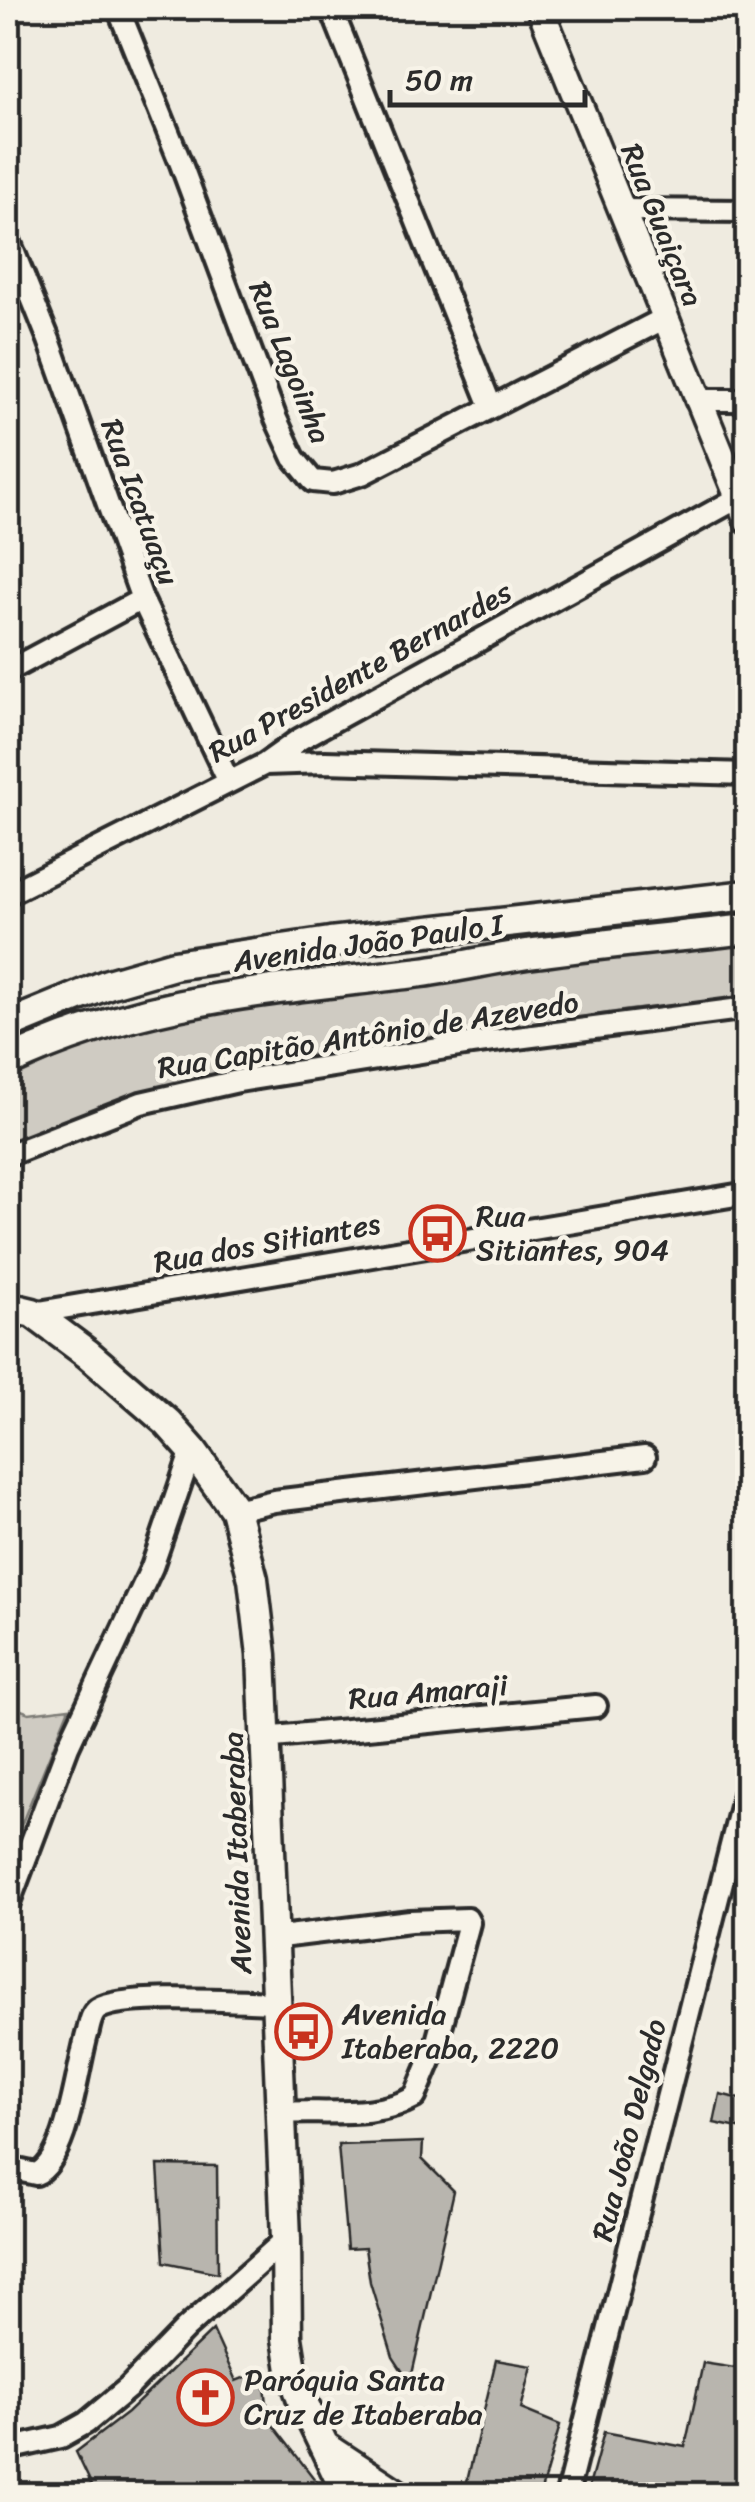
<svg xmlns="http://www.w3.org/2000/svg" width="755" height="2502" font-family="Sriracha,sans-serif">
<rect width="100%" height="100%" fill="#efebe0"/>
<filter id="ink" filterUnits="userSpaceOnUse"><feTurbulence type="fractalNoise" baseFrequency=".01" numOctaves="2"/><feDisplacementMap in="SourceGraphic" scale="20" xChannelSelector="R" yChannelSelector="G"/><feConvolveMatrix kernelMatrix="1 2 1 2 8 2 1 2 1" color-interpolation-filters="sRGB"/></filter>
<g filter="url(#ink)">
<path fill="#cfcbc2" stroke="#7d7b76" stroke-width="2.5" d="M 747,942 L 747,997 L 630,1010 L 304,1056 L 237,1069 L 105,1105 L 8,1144 L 8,1080 L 77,1049 L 133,1029 L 264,1003 L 442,983 L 548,964 Z
M 8,1705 L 29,1713 L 69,1708 L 8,1857 Z"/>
<path fill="#b8b5ae" stroke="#2b2b2b" stroke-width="2.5" d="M 720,2094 L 748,2101 L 748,2130 L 714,2123 Z
M 423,2142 L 422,2159 L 454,2191 L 410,2383 L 393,2357 L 370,2282 L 365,2248 L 347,2249 L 338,2145 Z
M 158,2165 L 217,2166 L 218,2273 L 164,2262 Z
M 213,2330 L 236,2381 L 263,2370 L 269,2420 L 326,2494 L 96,2494 L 76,2452 L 127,2413 Z
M 496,2360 L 532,2366 L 521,2409 L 560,2425 L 540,2494 L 464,2494 Z
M 703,2363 L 748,2370 L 748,2494 L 587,2494 L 604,2432 L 685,2447 Z"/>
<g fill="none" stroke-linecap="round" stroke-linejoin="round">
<defs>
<path id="minor" d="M 118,8 L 181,164 L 276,419 L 294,458 L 313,481 L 333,483 L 362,474 L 665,318
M 331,8 L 491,406
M 622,210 L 748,211
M 8,238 L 49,340 L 142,599 L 228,780
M 696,400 L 748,400
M 8,671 L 142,599
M 265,764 L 325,762 L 748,774
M 8,894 L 265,764 L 300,739 L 738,498
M 8,1155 L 141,1103 L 238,1081 L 471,1044 L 748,1008
M 33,1313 L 748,1193
M 235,1510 L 274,1501 L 645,1457
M 264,1738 L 596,1706
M 8,1905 L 68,1746 L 152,1567 L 192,1450
M 272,1938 L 410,1921 L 467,1919 L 469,1923 L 435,2049 L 415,2097 C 376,2119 322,2110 280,2113
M 8,2168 L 36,2174 C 69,2159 77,2066 88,2031 C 90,2023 91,2014 98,2009 C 123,1993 240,2001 275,2002
M 8,2449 L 61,2437 L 86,2423 L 128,2388 L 186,2328 L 286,2239
M 567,2494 L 748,1779"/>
<path id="tertiary" d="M 540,8 L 748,521"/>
<path id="secondary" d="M 8,1025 L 108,984 L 174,965 L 330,942 L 748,895
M 8,1062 C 148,996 272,991 422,972 C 460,967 497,958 535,953 C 606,943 677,937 748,929
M 8,1307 L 33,1313 L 88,1354 L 168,1423 L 192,1450 L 235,1510 L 253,1579 L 262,1655 L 286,2239 L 287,2338 L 292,2370 L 302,2400 L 347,2494
M 327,2448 L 397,2494"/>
</defs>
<use href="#minor" stroke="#2b2b2b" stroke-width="28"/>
<use href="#tertiary" stroke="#2b2b2b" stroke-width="32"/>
<use href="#secondary" stroke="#2b2b2b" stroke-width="35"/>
<use href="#minor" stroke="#f7f3e8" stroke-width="20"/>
<use href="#tertiary" stroke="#f7f3e8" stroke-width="25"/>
<use href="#secondary" stroke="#f7f3e8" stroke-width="28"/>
</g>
</g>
<defs>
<symbol id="bus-ring" viewBox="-11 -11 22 22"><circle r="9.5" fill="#f7f3e8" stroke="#c8321e" stroke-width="1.5"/><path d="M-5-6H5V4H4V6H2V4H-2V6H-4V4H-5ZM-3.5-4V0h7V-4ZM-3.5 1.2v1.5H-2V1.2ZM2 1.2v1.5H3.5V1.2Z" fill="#c8321e"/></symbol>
<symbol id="church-ring" viewBox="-11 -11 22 22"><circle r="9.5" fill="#f7f3e8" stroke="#c8321e" stroke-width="1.5"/><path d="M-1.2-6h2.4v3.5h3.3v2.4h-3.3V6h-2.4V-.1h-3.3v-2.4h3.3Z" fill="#c8321e"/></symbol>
</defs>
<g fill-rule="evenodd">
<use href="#bus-ring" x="406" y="1202" width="63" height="63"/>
<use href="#bus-ring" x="272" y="2000" width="63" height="63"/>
<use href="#church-ring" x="174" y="2366" width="63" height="63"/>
</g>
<g text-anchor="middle" stroke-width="9" stroke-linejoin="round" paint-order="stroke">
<g font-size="30" fill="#2b2b2b" stroke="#f7f3e8">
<text transform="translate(662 225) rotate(68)" y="10">Rua Guaiçara</text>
<text transform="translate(290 362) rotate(68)" y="10">Rua Lagoinha</text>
<text transform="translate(140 502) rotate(70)" y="10">Rua Icatuaçu</text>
<text transform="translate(360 672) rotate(-29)" y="10">Rua Presidente Bernardes</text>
<text transform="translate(368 943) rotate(-8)" y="10">Avenida João Paulo I</text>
<text transform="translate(368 1035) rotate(-9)" y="10">Rua Capitão Antônio de Azevedo</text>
<text transform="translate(267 1243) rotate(-10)" y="10">Rua dos Sitiantes</text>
<text transform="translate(428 1692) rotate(-5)" y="10">Rua Amaraji</text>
<text transform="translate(237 1853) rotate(-92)" y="10">Avenida Itaberaba</text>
<text transform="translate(629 2130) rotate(-76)" y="10">Rua João Delgado</text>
</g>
<g font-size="30" fill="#2b2b2b" stroke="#f7f3e8" text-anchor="start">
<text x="476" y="1226">Rua<tspan x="476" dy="34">Sitiantes, 904</tspan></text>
<text x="342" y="2024">Avenida<tspan x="342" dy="34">Itaberaba, 2220</tspan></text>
<text x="244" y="2390">Paróquia Santa<tspan x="244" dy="34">Cruz de Itaberaba</tspan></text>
</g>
</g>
<rect width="755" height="2502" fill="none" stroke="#f7f3e8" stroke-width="40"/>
<rect x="20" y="20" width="715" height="2462" fill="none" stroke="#2b2b2b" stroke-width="4" filter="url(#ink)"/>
<path d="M390 90v15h195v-15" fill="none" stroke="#2b2b2b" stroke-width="5"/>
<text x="405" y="90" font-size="30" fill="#2b2b2b" stroke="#f7f3e8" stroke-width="8" paint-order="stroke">50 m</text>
</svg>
